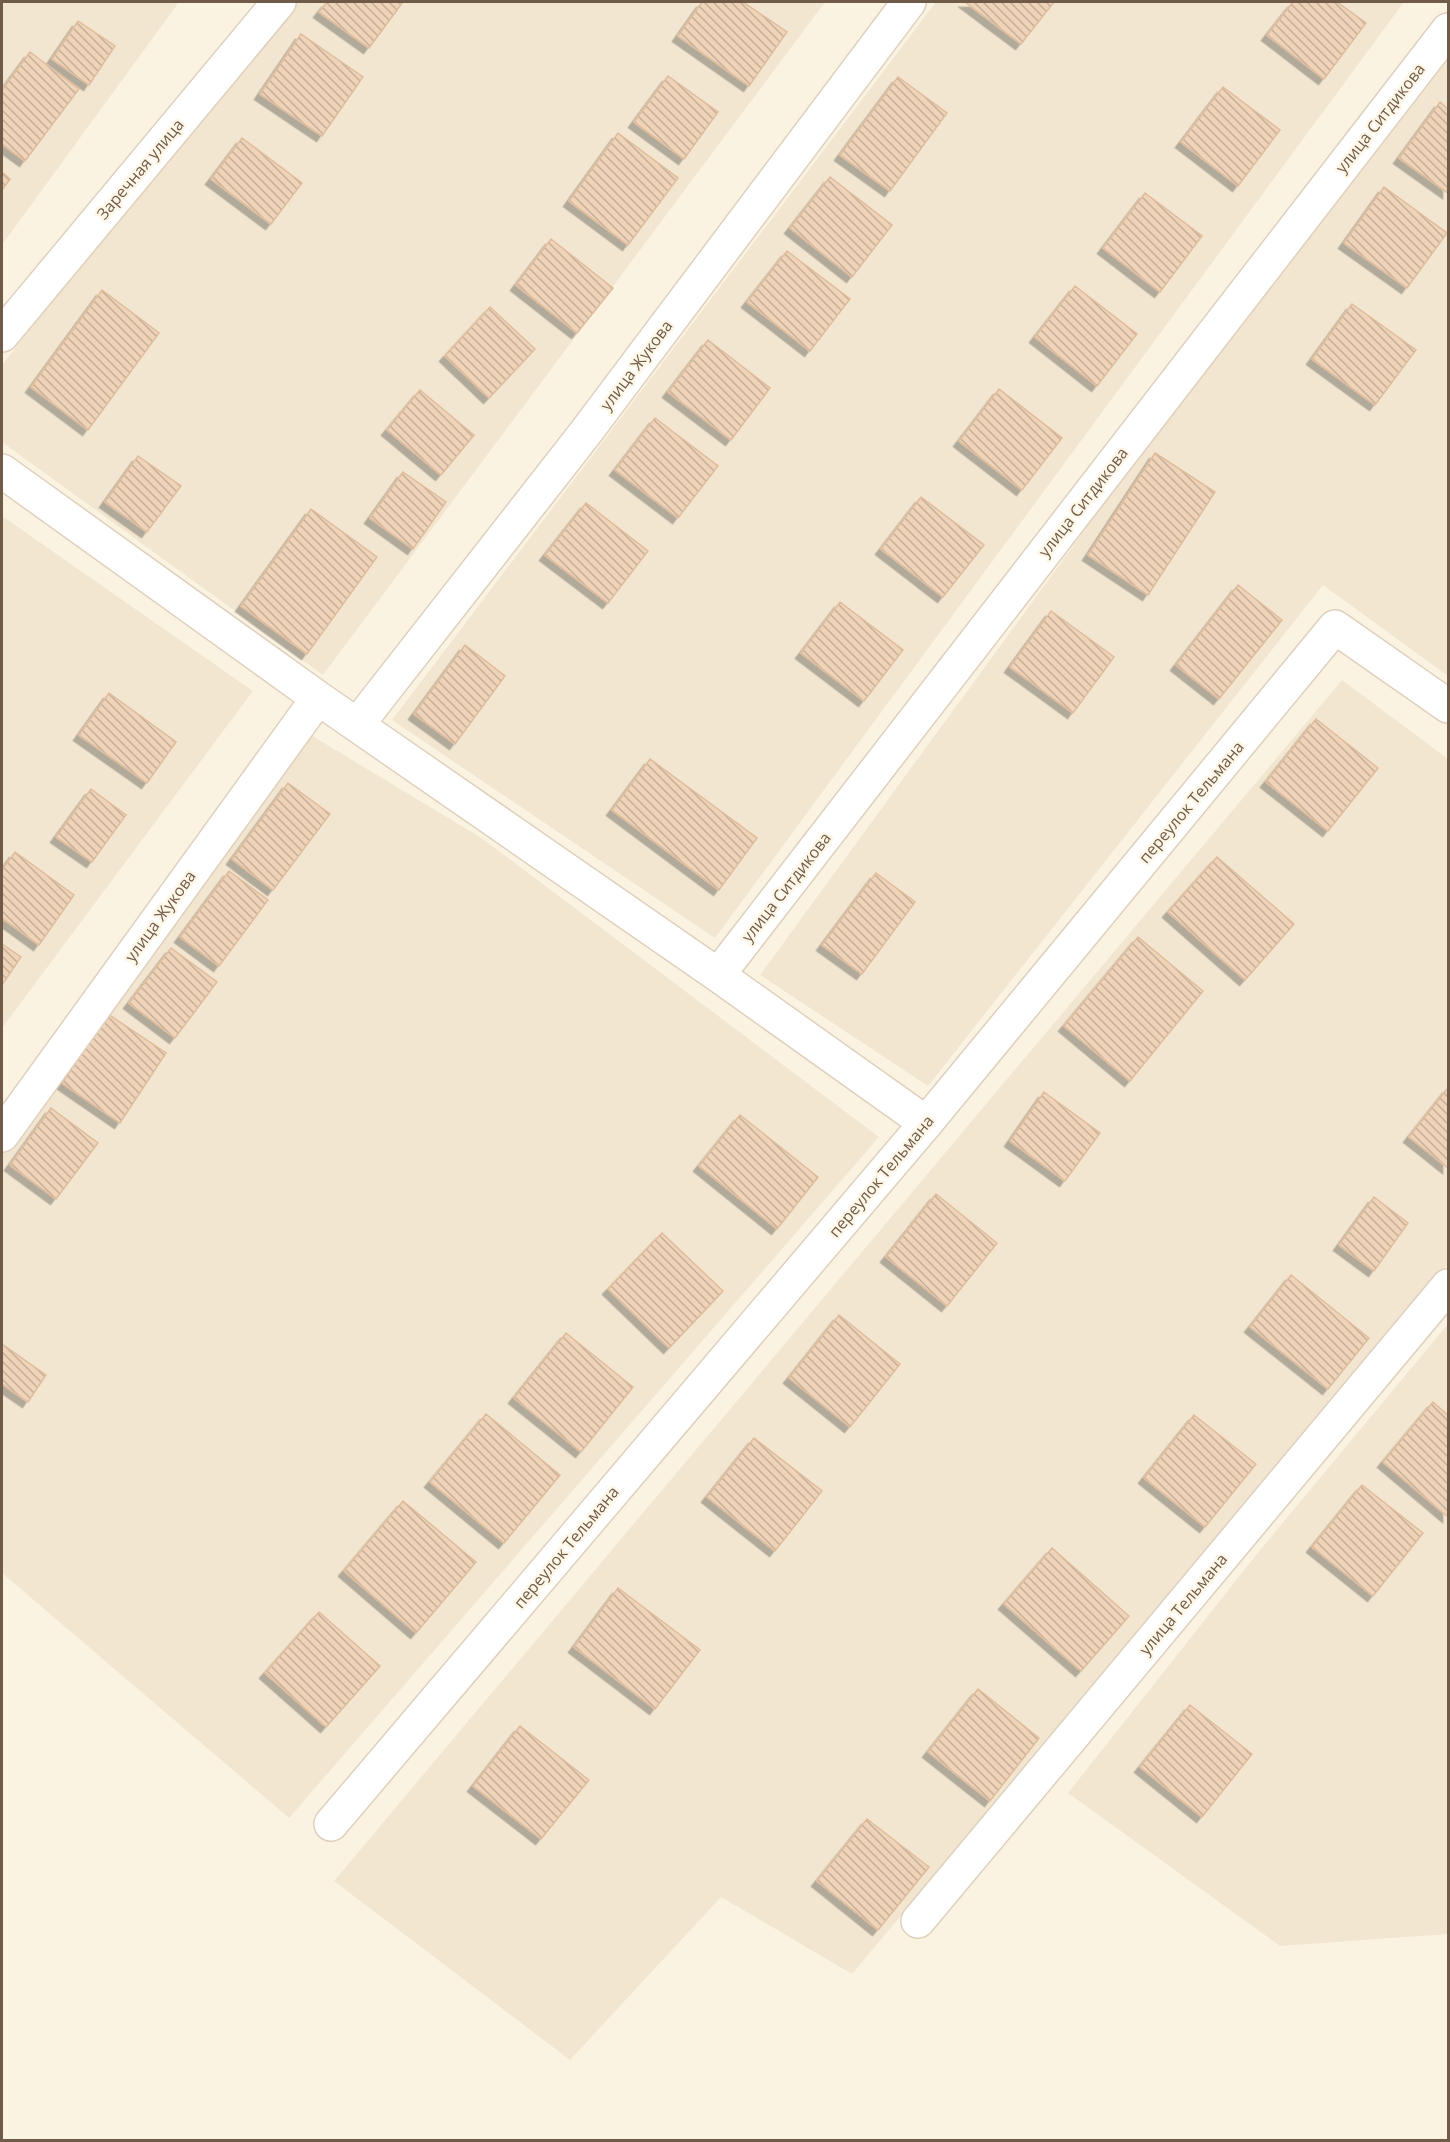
<svg xmlns="http://www.w3.org/2000/svg" width="1450" height="2142" font-family="'Open Sans',sans-serif">
<defs>
<pattern id="building-back-hatch" width="6" height="6" patternUnits="userSpaceOnUse" patternTransform="scale(1.5)"><rect width="6" height="6" fill="#efd4ba"/><path d="M-1 5l2 2M0 0l6 6M5-1l2 2" fill="none" stroke="#c6af99"/></pattern>
<filter id="shadow"><feDropShadow dx="-5.5" dy="5.5" stdDeviation="0" flood-color="#0004"/></filter>
</defs>
<rect width="100%" height="100%" fill="#fbf3e1"/>
<path fill="#f2e6d0" d="M 2,2 L 179,2 L 2,245 Z
M 287,2 L 825,2 L 323,675 L 2,442 L 2,365 Z
M 936,2 L 1404,2 L 715,938 L 392,720 Z
M 1448,37 L 1448,676 L 1323,585 L 928,1086 L 760,975 L 1319,209 Z
M 2,516 L 253,691 L 2,1028 Z
M 1342,680 L 1448,759 L 1448,1264 L 852,1974 L 721,1897 L 570,2060 L 334,1881 Z
M 301,729 L 483,839 L 879,1137 L 289,1818 L 2,1573 L 2,1134 Z
M 1448,1324 L 1448,1934 L 1280,1946 L 1068,1793 L 1256,1555 Z"/>
<path fill="url(#building-back-hatch)" stroke="#e1bc9b" stroke-width="1.5" filter="url(#shadow)" d="M 327,2 L 403,2 L 369,48 L 319,12 Z
M 702,2 L 743,2 L 787,32 L 749,86 L 678,36 Z
M 965,2 L 1054,2 L 1021,44 Z
M 1293,2 L 1337,2 L 1366,23 L 1324,79 L 1267,35 Z
M 78,21 L 115,46 L 89,85 L 52,59 Z
M 301,34 L 363,77 L 322,136 L 260,94 Z
M 30,52 L 79,89 L 25,161 L 2,144 L 2,90 Z
M 668,76 L 718,112 L 684,159 L 634,122 Z
M 898,77 L 947,113 L 890,191 L 840,155 Z
M 1223,87 L 1280,130 L 1238,186 L 1181,142 Z
M 1440,102 L 1448,109 L 1448,193 L 1399,158 Z
M 618,133 L 678,178 L 628,245 L 569,201 Z
M 242,138 L 302,183 L 271,224 L 211,179 Z
M 2,172 L 10,179 L 2,190 Z
M 830,177 L 892,225 L 852,277 L 790,228 Z
M 1384,187 L 1447,233 L 1407,288 L 1344,243 Z
M 1145,193 L 1202,236 L 1160,292 L 1103,248 Z
M 551,239 L 613,288 L 577,333 L 516,285 Z
M 787,251 L 850,299 L 810,351 L 747,302 Z
M 1075,286 L 1137,334 L 1097,386 L 1035,337 Z
M 102,290 L 159,333 L 88,430 L 31,387 Z
M 1352,304 L 1416,350 L 1375,405 L 1312,359 Z
M 490,307 L 535,349 L 489,398 L 445,356 Z
M 708,340 L 770,388 L 731,440 L 668,392 Z
M 999,389 L 1062,438 L 1022,490 L 959,441 Z
M 420,390 L 474,435 L 441,475 L 387,430 Z
M 655,418 L 718,466 L 678,518 L 615,470 Z
M 1155,453 L 1215,492 L 1148,595 L 1088,555 Z
M 138,456 L 181,486 L 147,532 L 105,502 Z
M 403,472 L 446,502 L 413,549 L 370,518 Z
M 921,497 L 984,545 L 943,597 L 881,549 Z
M 586,503 L 648,551 L 608,603 L 545,555 Z
M 311,509 L 377,557 L 307,654 L 241,606 Z
M 1238,585 L 1282,620 L 1219,699 L 1176,665 Z
M 840,602 L 903,650 L 864,701 L 801,653 Z
M 1051,611 L 1114,657 L 1073,713 L 1010,667 Z
M 465,645 L 505,676 L 455,744 L 414,714 Z
M 109,693 L 176,742 L 147,783 L 79,735 Z
M 1316,719 L 1378,768 L 1328,831 L 1266,782 Z
M 650,759 L 757,838 L 719,890 L 612,810 Z
M 288,783 L 330,814 L 273,890 L 232,859 Z
M 91,789 L 126,815 L 92,862 L 56,837 Z
M 15,852 L 74,895 L 39,945 L 2,918 L 2,870 Z
M 1217,857 L 1294,924 L 1245,980 L 1168,912 Z
M 229,871 L 268,900 L 219,966 L 180,937 Z
M 876,873 L 915,902 L 862,974 L 822,945 Z
M 1138,937 L 1203,991 L 1130,1081 L 1064,1026 Z
M 2,944 L 21,957 L 2,985 Z
M 171,948 L 217,982 L 175,1038 L 129,1003 Z
M 108,1014 L 166,1053 L 120,1123 L 62,1083 Z
M 1448,1088 L 1448,1168 L 1409,1137 Z
M 1044,1092 L 1100,1133 L 1065,1181 L 1010,1141 Z
M 51,1108 L 98,1143 L 56,1199 L 10,1165 Z
M 740,1115 L 818,1177 L 777,1229 L 699,1166 Z
M 936,1194 L 997,1243 L 947,1306 L 886,1257 Z
M 1374,1197 L 1408,1223 L 1374,1271 L 1339,1245 Z
M 662,1233 L 723,1291 L 669,1348 L 608,1289 Z
M 1291,1275 L 1369,1338 L 1328,1389 L 1250,1327 Z
M 839,1315 L 900,1364 L 850,1427 L 789,1378 Z
M 566,1333 L 633,1387 L 581,1452 L 514,1398 Z
M 2,1344 L 46,1375 L 28,1402 L 2,1384 Z
M 1433,1402 L 1448,1415 L 1448,1517 L 1383,1462 Z
M 486,1414 L 560,1475 L 504,1543 L 430,1482 Z
M 1194,1415 L 1256,1464 L 1205,1527 L 1144,1478 Z
M 754,1438 L 822,1491 L 775,1551 L 707,1497 Z
M 1362,1485 L 1423,1533 L 1373,1596 L 1312,1547 Z
M 403,1501 L 476,1562 L 416,1633 L 344,1571 Z
M 1052,1548 L 1129,1616 L 1081,1671 L 1004,1604 Z
M 618,1588 L 700,1650 L 655,1709 L 574,1647 Z
M 319,1612 L 380,1666 L 326,1727 L 265,1673 Z
M 978,1689 L 1039,1738 L 990,1801 L 928,1752 Z
M 1190,1705 L 1252,1754 L 1202,1817 L 1140,1767 Z
M 520,1726 L 589,1780 L 541,1839 L 473,1786 Z
M 867,1819 L 929,1867 L 878,1930 L 817,1881 Z"/>
<g fill="none" stroke-linecap="round" stroke-linejoin="round">
<defs>
<path id="street" d="M 2,335 L 279,2
M 2,471 L 318,698 L 718,975 L 926,1123
M 357,725 L 586,432 L 909,2
M 718,975 L 1448,30
M 2,1135 L 318,698
M 331,1824 L 926,1123 L 1335,627 L 1448,706
M 918,1921 L 1448,1286"/>
</defs>
<use href="#street" stroke="#ded0bd" stroke-width="36"/>
<use href="#street" stroke="#fff" stroke-width="33"/>
</g>
<g text-anchor="middle" stroke-width="5" stroke-linejoin="round" paint-order="stroke">
<g font-size="16" fill="#705b49" stroke="#fef7e7">
<text transform="translate(1380 118) rotate(-52)" y="6">улица Ситдикова</text>
<text transform="translate(140 169) rotate(-50)" y="6">Заречная улица</text>
<text transform="translate(636 365) rotate(-53)" y="6">улица Жукова</text>
<text transform="translate(1083 502) rotate(-52)" y="6">улица Ситдикова</text>
<text transform="translate(1191 802) rotate(-50)" y="6">переулок Тельмана</text>
<text transform="translate(786 887) rotate(-52)" y="6">улица Ситдикова</text>
<text transform="translate(160 916) rotate(-54)" y="6">улица Жукова</text>
<text transform="translate(881 1176) rotate(-50)" y="6">переулок Тельмана</text>
<text transform="translate(566 1547) rotate(-50)" y="6">переулок Тельмана</text>
<text transform="translate(1183 1604) rotate(-50)" y="6">улица Тельмана</text>
</g>
</g>
<rect width="1450" height="2142" fill="none" stroke="#705b49" stroke-width="6"/>
</svg>
